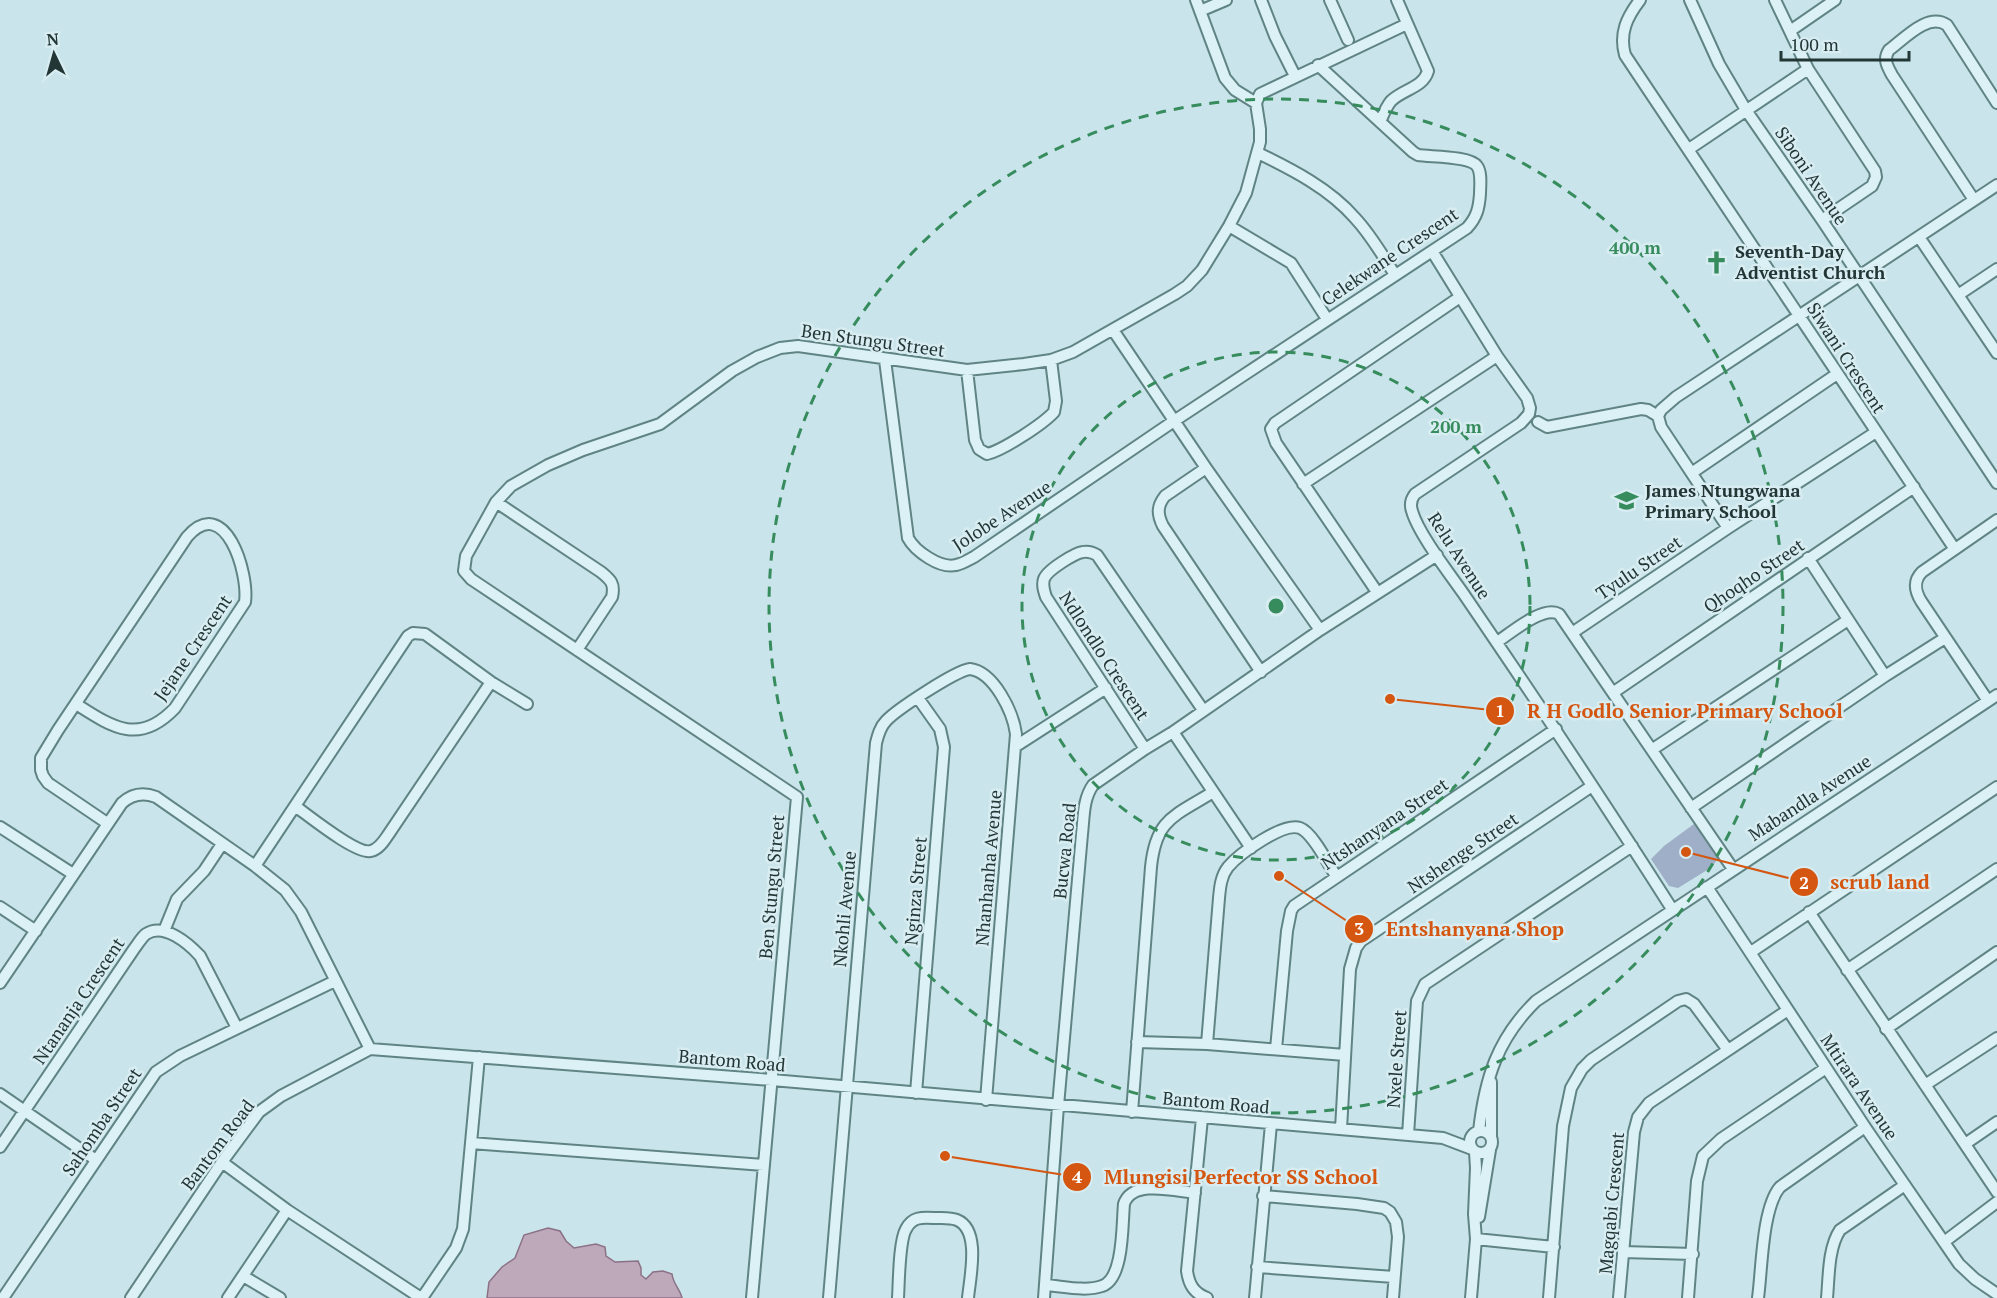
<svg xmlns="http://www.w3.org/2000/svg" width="1997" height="1298" font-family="'PT Serif',serif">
<rect width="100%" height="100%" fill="#c9e4ea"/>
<path fill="#9eafc7" d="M 1694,824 L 1703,833 L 1702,835 L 1718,858 L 1712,867 L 1678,888 L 1669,886 L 1651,859 L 1664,846 Z"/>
<path fill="#bea9bb" stroke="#8c7186" stroke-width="1.5" d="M 548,1228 L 560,1231 L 566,1241 L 574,1248 L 596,1244 L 605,1247 L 606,1256 L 615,1262 L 638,1261 L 641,1268 L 641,1275 L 646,1279 L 653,1272 L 663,1271 L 672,1274 C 673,1284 680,1289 682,1298 L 487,1298 L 489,1282 L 502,1267 L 515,1258 L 524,1235 Z"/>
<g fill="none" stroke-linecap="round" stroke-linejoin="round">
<defs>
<path id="minor" d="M 1196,0 L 1225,78 L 1235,90 L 1256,103
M 1261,0 L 1275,36 L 1295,76
M 1330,0 L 1348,40
M 1640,0 C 1627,17 1619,33 1625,55 L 1954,548
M 1690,0 L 1719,64 L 1746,110 L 1822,220 L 1997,483
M 1775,0 L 1808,69 L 1875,171 L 1876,177 L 1872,186 L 1822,220
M 1200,11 L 1226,0
M 1790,31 L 1835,0
M 1380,122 C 1383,115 1386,107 1391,101 C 1403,89 1423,88 1428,71 L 1397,0
M 1689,149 L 1808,69
M 1258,153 C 1293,170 1330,189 1355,218 C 1371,235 1383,256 1395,275
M 1974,200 L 1892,75 C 1887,66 1883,59 1889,50 C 1904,39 1928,12 1947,25 L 1997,103
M 1229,226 L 1291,263 L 1327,319
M 1919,237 L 1997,353
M 1432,251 L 1497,356 L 1527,398 L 1530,408 L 1529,414 L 1521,423 L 1415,494 C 1411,499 1410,505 1412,511 C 1418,533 1449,573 1463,593 C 1534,697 1604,802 1672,909
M 1958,295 L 1997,269
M 1113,330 L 1206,468 L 1320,630
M 885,360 L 908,538 C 915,551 940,569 956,565 C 962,564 968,560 974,557 L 1174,421 L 1467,228 C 1477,217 1479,208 1480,194 C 1480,186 1482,173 1477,166 C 1470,156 1431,157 1418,155 L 1413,152 L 1318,65
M 967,370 L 975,440 L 979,449 L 987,454 C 1002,451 1043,424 1054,412 L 1056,401 L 1051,360
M 1538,422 L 1547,427 L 1641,409 L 1648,410 L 1658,416
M 1206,468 L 1165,496 C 1157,506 1157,514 1163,526 L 1261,672
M 1693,472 L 1837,374
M 1303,484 L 1497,356
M 496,502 L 601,572 C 611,580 615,584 612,597 L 577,650
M 1728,528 L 1661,427 L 1658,416 L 1661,410 L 1676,397 L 1997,185
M 1808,558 L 1885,676
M 1377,592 L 1276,443 L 1271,429 L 1275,423 L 1460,297
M 1572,633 L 1728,528 L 1876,432
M 1497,642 C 1511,633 1543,605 1559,614 L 1733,869
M 1614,692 L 1914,487
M 1988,701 L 1921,601 C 1915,591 1913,581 1922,572 L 1997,520
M 76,704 C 112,727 139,746 175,708 L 245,602 C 249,573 225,493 187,537 L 58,730 L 41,758 L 41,770 L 43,776 L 48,783 L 107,823
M 1173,732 L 1251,848
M 1016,746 L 1106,688
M 1145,749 L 1046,597 C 1044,591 1042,585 1044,579 C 1047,570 1075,553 1083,552 C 1088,551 1092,552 1097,555 L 1203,710
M 1653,749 L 1848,620
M 295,806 C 309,816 357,855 371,851 C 379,849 384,841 388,835 L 491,682
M 1691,808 L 1885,676 L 1945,638
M 0,827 L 73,874
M 255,866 L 408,636 L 413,633 L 425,634 L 491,682 L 527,704
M 1707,887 L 1865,1127 L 1959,1264 L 1975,1279 L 1997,1294
M 0,907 L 36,931
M 1809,912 L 1997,1192
M 164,931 L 177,899 L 204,871 L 222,844
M 1751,952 L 1997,787
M 1847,970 L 1997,869
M 0,983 L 122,803 C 132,794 143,792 156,797 L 255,866 L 285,890 L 301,912 L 370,1049
M 1886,1029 L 1997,952
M 1137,1042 L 1207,1044 L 1345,1055
M 1207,1044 L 1219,898 C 1220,887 1221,876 1228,867 C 1239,854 1283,822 1300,828 C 1313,833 1328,864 1336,876
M 1276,1049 L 1287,931 L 1291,911 L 1294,906 L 1556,729
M 1925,1085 L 1997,1038
M 916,1093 L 944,747 L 940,729 L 918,698
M 0,1094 L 96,1160
M 1132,1112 L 1151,867 C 1156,818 1175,816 1213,792
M 1202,1118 L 1187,1271 C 1189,1285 1194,1293 1207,1298
M 1341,1129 L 1350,969 L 1356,948 L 1361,941 L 1592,786
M1470 1142a11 11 0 1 1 22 0a11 11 0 1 1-22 0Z
M 1479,1131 C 1485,1079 1497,1039 1536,1001 L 1997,695
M 1408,1135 L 1417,1001 L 1425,984 L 1632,846
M 1491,1136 L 1491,1082
M 471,1143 L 764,1165
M 1965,1144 L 1997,1122
M 0,1147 L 134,949 C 138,944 141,938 146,934 C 164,922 189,944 200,956 L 237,1028
M 222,1162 L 287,1210 L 421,1298
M 1263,1196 L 1357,1204 L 1384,1208 L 1390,1212 L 1396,1222 L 1398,1237 L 1393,1298
M 1479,1217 L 1490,1150
M 1476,1239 L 1554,1247
M 1944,1242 L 1997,1202
M 1623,1252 L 1693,1254
M 1257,1267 L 1394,1277
M 243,1276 L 280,1298
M 1045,1285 C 1062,1286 1085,1292 1102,1286 C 1124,1279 1122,1224 1124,1204 C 1132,1179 1175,1191 1195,1193
M 3,1298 L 156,1072 L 180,1056 L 335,981
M 131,1298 L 222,1162 L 259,1112 L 281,1096 L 370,1049 L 772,1080 L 1443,1138 L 1472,1149
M 228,1298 L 287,1210
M 422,1298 L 456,1248 L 463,1229 L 479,1057
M 752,1298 L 797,797 L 471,579 L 464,571 L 466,556 L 496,502 L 511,486 L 548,465 L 583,450 L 660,424 L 732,371 L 757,357 L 780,348 L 798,346 L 967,370 L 1024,364 L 1051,360 L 1073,352 L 1175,294 L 1187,286 L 1202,270 L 1229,226 L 1246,193 L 1260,142 L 1260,129 L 1256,103 L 1260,94 L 1407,24
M 829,1298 L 876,743 C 878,735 880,727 886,721 C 896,710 955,671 970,669 C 994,672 1013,712 1016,734 L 986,1100
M 898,1298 C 899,1282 899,1241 906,1229 C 912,1217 922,1217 934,1218 C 942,1218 950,1217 957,1220 C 981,1230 970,1277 968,1298
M 1044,1298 L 1058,1106 L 1082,834 C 1084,817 1083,799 1093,785 L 1145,749 L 1173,732 L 1320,630 L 1437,555
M 1255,1298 L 1271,1124
M 1471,1298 L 1476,1239 L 1474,1214 L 1476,1168 L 1475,1152
M 1549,1298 L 1563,1126 L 1571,1088 L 1582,1069 L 1591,1060 L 1678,1001 L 1686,999 L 1694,1004 L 1728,1050
M 1619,1298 L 1634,1132 L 1638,1117 L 1649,1103 L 1788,1010
M 1688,1298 L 1697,1181 L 1703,1156 L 1721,1139 L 1826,1068
M 1758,1298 C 1762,1269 1762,1208 1780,1187 L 1865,1127
M 1827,1298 C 1829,1277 1828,1248 1840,1230 L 1905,1185"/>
</defs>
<use href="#minor" stroke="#608484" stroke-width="14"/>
<use href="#minor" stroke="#dbf1f5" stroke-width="10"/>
</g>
<g fill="none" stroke="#378c5d" stroke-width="3" stroke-dasharray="10 8">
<circle cx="1276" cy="606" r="254"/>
<circle cx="1276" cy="606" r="507"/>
</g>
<defs>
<symbol id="church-bare" viewBox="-9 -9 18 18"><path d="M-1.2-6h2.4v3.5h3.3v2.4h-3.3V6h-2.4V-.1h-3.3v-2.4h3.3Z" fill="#378c5d" stroke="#d8edf2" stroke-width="2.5" paint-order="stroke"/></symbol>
<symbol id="school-bare" viewBox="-9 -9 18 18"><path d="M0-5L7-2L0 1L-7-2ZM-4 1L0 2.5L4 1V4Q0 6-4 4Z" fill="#378c5d" stroke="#d8edf2" stroke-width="2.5" paint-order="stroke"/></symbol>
</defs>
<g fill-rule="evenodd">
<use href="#church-bare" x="1700" y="246" width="33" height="33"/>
<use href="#school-bare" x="1610" y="484" width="33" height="33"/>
</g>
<g text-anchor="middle" stroke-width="5" stroke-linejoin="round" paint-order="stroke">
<g font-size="18" fill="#213635" stroke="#d8edf2">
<text transform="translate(1811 176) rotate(56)" y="6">Siboni Avenue</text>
<text transform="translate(1390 257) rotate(-34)" y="6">Celekwane Crescent</text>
<text transform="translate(873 341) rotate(8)" y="6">Ben Stungu Street</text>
<text transform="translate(1846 358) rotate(57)" y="6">Siwani Crescent</text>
<text transform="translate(1002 516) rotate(-33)" y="6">Jolobe Avenue</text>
<text transform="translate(1459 556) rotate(57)" y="6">Relu Avenue</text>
<text transform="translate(1639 568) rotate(-34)" y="6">Tyulu Street</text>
<text transform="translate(1754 576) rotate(-34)" y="6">Qhoqho Street</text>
<text transform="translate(193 648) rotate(-56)" y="6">Jejane Crescent</text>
<text transform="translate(1104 656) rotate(57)" y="6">Ndlondlo Crescent</text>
<text transform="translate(1810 798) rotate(-33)" y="6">Mabandla Avenue</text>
<text transform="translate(1385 824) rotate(-34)" y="6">Ntshanyana Street</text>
<text transform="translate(1065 851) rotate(-84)" y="6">Bucwa Road</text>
<text transform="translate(1463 853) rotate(-34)" y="6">Ntshenge Street</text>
<text transform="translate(989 868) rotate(-85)" y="6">Nhanhanha Avenue</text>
<text transform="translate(772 887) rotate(-85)" y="6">Ben Stungu Street</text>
<text transform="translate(916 891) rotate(-85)" y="6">Nginza Street</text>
<text transform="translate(845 909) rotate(-85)" y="6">Nkohli Avenue</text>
<text transform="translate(79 1001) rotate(-56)" y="6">Ntananja Crescent</text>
<text transform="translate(1397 1059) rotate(-86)" y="6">Nxele Street</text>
<text transform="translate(732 1061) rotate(5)" y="6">Bantom Road</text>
<text transform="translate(1859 1087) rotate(56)" y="6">Mtirara Avenue</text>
<text transform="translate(1216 1103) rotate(5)" y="6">Bantom Road</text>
<text transform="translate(102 1122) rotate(-56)" y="6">Sahomba Street</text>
<text transform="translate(218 1145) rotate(-53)" y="6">Bantom Road</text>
<text transform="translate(1612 1203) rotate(-85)" y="6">Magqabi Crescent</text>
</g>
<g font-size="18" font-weight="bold" fill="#213635" stroke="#d8edf2" text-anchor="start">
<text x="1735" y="258">Seventh-Day<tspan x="1735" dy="21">Adventist Church</tspan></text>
<text x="1645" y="497">James Ntungwana<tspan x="1645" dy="21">Primary School</tspan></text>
</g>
</g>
<circle cx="1276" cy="606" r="9" fill="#378c5d" stroke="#d8edf2" stroke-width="3"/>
<g font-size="18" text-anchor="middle" font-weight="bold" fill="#378c5d" stroke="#d8edf2" stroke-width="5" stroke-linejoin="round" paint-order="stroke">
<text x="1635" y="254">400 m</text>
<text x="1456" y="433">200 m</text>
</g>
<path fill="none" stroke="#d45610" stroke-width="2" d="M1390 699L1500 711M1686 852L1804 882M1279 876L1359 929M945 1156L1077 1177"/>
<g fill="#d45610" stroke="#d8edf2" stroke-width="2">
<circle cx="1390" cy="699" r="6"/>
<circle cx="1686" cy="852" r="6"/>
<circle cx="1279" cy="876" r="6"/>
<circle cx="945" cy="1156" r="6"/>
<circle cx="1500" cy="711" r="15"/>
<circle cx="1804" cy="882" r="15"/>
<circle cx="1359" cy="929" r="15"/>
<circle cx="1077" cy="1177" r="15"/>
</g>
<g font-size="18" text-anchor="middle" font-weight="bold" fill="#fff">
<text x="1500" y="717">1</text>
<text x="1804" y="889">2</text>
<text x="1359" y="935">3</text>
<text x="1077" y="1183">4</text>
</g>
<g font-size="20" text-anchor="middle" font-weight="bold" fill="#d45610" stroke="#d8edf2" stroke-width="5" stroke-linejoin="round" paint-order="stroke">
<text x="1685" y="718">R H Godlo Senior Primary School</text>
<text x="1880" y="889">scrub land</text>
<text x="1475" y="936">Entshanyana Shop</text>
<text x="1241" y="1184">Mlungisi Perfector SS School</text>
</g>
<g transform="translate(54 54) rotate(355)" stroke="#d8edf2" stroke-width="4.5" paint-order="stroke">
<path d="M0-4.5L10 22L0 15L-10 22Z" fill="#213635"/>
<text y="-9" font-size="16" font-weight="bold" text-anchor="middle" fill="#213635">N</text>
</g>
<path d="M1781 51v9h128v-9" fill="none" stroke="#213635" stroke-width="3"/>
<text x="1790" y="51" font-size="18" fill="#213635" stroke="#d8edf2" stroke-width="4.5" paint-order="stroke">100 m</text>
</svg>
